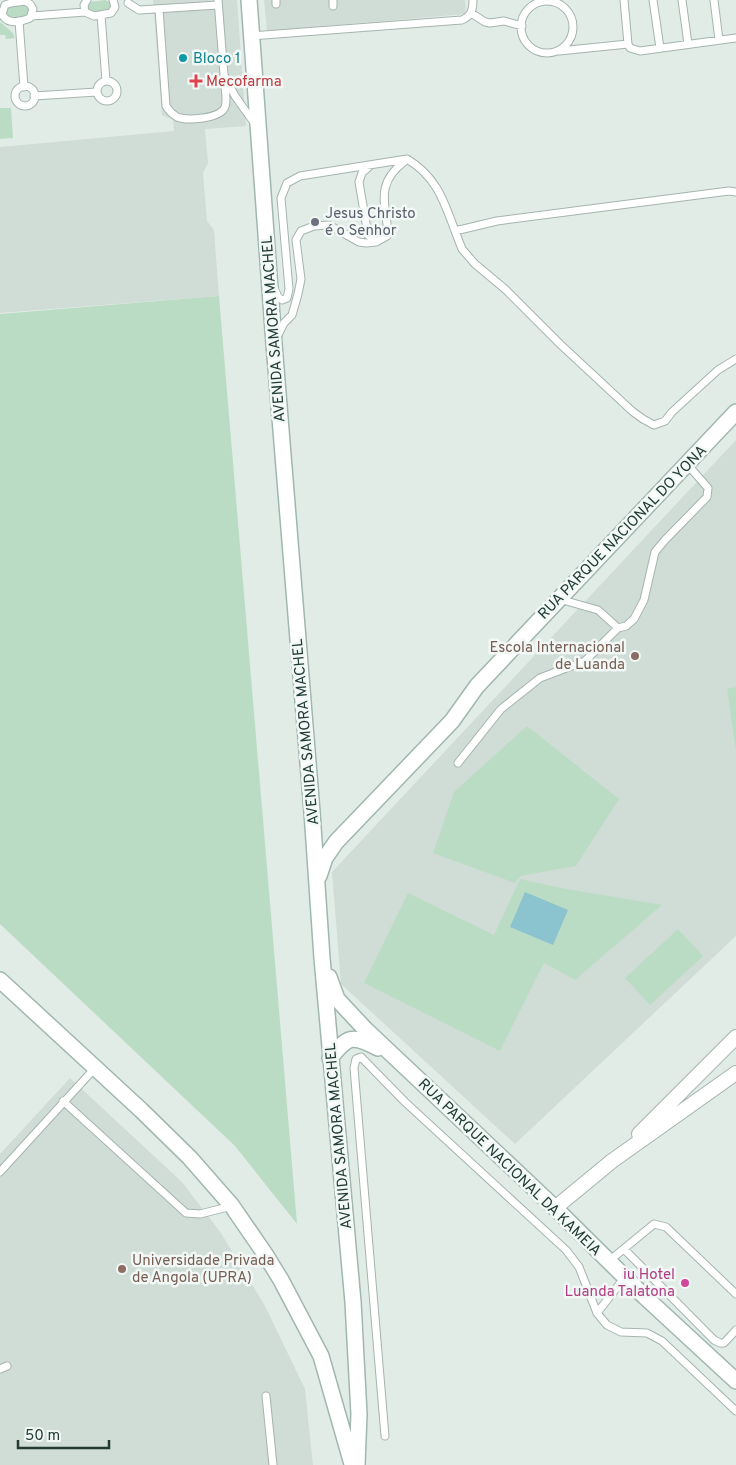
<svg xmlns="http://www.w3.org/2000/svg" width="736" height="1465" font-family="Overpass,sans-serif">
<rect width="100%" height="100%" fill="#e2ece7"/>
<path fill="#d0dcd6" d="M 153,0 L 237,0 L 246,126 L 205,129 L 208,163 L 203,173 L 207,221 L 214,230 L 219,296 L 0,313 L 0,147 L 174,131 L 173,120 L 162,115 Z
M 264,0 L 465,0 L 466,14 L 267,31 Z
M 736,440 L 736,936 L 515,1144 L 341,984 L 332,872 Z
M 70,1078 L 182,1182 L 221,1233 L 265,1306 L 305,1389 L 313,1465 L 0,1465 L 0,1154 Z"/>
<path fill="#bbdcc4" d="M 105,0 L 110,2 L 112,7 L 110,10 L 93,13 L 87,9 L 87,5 L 90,2 Z
M 26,5 L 29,7 L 30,12 L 26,16 L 11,18 L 6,14 L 9,7 Z
M 0,22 L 13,33 L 15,38 L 6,39 L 5,35 L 0,35 Z
M 0,108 L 11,108 L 13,138 L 0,139 Z
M 219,296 L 297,1224 L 235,1146 L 0,924 L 0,314 Z
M 736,687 L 736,751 L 727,689 Z
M 527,726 L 619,799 L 576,866 L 520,876 L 515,883 L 433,853 L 454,792 Z
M 520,879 L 561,888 L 662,905 L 575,980 L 544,963 L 500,1051 L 364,983 L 408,893 L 494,935 Z
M 678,929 L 703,956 L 650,1005 L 625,978 Z"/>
<path fill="#8bc4cf" d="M 525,892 L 568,910 L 553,945 L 510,927 Z"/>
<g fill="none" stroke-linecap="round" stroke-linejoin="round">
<defs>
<path id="lane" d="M 87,0 L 84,5 L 85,12 L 94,16 L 111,13 L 115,7 L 113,0
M 218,0 L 224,75 L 235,96 L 255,124
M 276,0 L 276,4
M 333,0 L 333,6
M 624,0 L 628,44 L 630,48 L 640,51 L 736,38
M 653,0 L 660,48
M 682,0 L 688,44
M 714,0 L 719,40
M 25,1 L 30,4 L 33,9 L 30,18 C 20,22 7,25 2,14 L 5,5 L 11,3 Z
M521 27a26 26 0 1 1 52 0a26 26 0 1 1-52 0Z
M 128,3 L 139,10 L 218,5
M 159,9 L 166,106 C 169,111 172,114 177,117 C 187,121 220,119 225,107 C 228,99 224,84 224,75
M 471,13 L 485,22 L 490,23 L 504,21 L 522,26
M 101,15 L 106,81
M 32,16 L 85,12
M 19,21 L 24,87
M 252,36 L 462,20 C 471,16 473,10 473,0
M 559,51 L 628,44
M97 91a10 10 0 1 1 20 0a10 10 0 1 1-20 0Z
M15 96a10 10 0 1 1 20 0a10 10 0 1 1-20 0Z
M 34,96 L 97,92
M 371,165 L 362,173 L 359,182 L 368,235 L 376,242 L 387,236 L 388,231 C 384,200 377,182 405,161
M 736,192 L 729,191 L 497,221 L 455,231 L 462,249 L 475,264 L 505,289 L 560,344 L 632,411 L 643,419 L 654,425 L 665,421 L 672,412 L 718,370 L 736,359
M 274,288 L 278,297 L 282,300 L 287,298 L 289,289 L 281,198 L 287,183 L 300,176 L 407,159 C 436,176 444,201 455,231
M 277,337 L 284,323 L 292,315 L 298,294 L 301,279 L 296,240 L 301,231 L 314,226 L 329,225 L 359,242 L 366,243 L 376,242
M 559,599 L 598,610 L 618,628
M 458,763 L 501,709 L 540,678 L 585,661 L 618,628 L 626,626 L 634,619 L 644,600 L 655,552 L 665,540 L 707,497 L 708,488 L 687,464
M 63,1101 L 186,1213 L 200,1214 L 232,1206
M 0,1172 L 95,1068
M 624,1249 L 714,1340 L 720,1343 L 724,1343 L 736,1330
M 609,1261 L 654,1224 L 666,1227 L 736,1294
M 597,1313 L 625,1277
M 0,1369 L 7,1366
M 266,1396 L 273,1465
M 385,1436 L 354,1068 L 356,1059 L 361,1057 L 405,1102 L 566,1250 L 579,1267 L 597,1313 L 607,1325 L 621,1332 L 647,1333 L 662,1341 L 736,1411"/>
<path id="street" d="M 639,1134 L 736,1037
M 555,1208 L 612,1161 L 736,1073"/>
<path id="secondary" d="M 249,0 L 274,344 L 312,812 L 322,958 L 353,1302 L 359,1414 L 357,1465
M 319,876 L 325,858 L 336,842 L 452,721 L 477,686 L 736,412
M 329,977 L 337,999 L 365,1029 L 555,1208 L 644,1296 L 736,1381
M 0,980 L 141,1110 L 190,1158 L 232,1206 L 265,1254 L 281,1280 L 321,1356 L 352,1464
M 330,1058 C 348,1036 352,1034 378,1048"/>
</defs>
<use href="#lane" stroke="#a5b4ae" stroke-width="9"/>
<use href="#street" stroke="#a5b4ae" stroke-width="16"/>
<use href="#secondary" stroke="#a0b7af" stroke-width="18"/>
<use href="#lane" stroke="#fff" stroke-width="7"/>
<use href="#street" stroke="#fff" stroke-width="14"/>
<use href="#secondary" stroke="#fff" stroke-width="15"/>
</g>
<circle fill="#0f9aa8" stroke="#f2f8f5" stroke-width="2" cx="183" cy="58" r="5"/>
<path fill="#e0444e" stroke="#f2f8f5" stroke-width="2" d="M193.5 73.5h5v5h5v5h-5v5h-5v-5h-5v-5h5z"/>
<circle fill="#6b7280" stroke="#f2f8f5" stroke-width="2" cx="315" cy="222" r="5"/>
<g fill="#8d6e63" stroke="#f2f8f5" stroke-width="2">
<circle cx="635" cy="656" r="5"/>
<circle cx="122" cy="1269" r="5"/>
</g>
<circle fill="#d1479c" stroke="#f2f8f5" stroke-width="2" cx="685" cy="1283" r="5"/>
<g text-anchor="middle" stroke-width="5" stroke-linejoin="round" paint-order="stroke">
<g font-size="15" fill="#0d838f" stroke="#f2f8f5" text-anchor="start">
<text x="193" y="63">Bloco 1</text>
</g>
<g font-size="15" fill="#be3a42" stroke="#f2f8f5" text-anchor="start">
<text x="206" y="86">Mecofarma</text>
</g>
<g font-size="15" fill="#5b616d" stroke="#f2f8f5" text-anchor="start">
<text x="325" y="218">Jesus Christo<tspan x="325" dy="17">é o Senhor</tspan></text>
</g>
<g font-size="15" fill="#223c35" stroke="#f2f8f5">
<text transform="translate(273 329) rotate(-94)" y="5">AVENIDA SAMORA MACHEL</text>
<text transform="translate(622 532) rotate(-46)" y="5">RUA PARQUE NACIONAL DO YONA</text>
<text transform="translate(305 732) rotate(-95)" y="5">AVENIDA SAMORA MACHEL</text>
<text transform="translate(338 1136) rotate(-95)" y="5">AVENIDA SAMORA MACHEL</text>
<text transform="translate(510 1167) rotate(44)" y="5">RUA PARQUE NACIONAL DA KAMEIA</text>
</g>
<g font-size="15" fill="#785e54" stroke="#f2f8f5" text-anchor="end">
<text x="625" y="652">Escola Internacional<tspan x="625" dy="17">de Luanda</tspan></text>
<text x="132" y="1265" text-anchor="start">Universidade Privada<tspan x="132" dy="17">de Angola (UPRA)</tspan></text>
</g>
<g font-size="15" fill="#b23c85" stroke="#f2f8f5" text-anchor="end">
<text x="675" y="1279">iu Hotel<tspan x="675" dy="17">Luanda Talatona</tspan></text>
</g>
</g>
<path d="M18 1440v8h91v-8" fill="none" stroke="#223c35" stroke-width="2.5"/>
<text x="25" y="1440" font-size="15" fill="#223c35" stroke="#f2f8f5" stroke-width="4" paint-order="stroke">50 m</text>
</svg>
